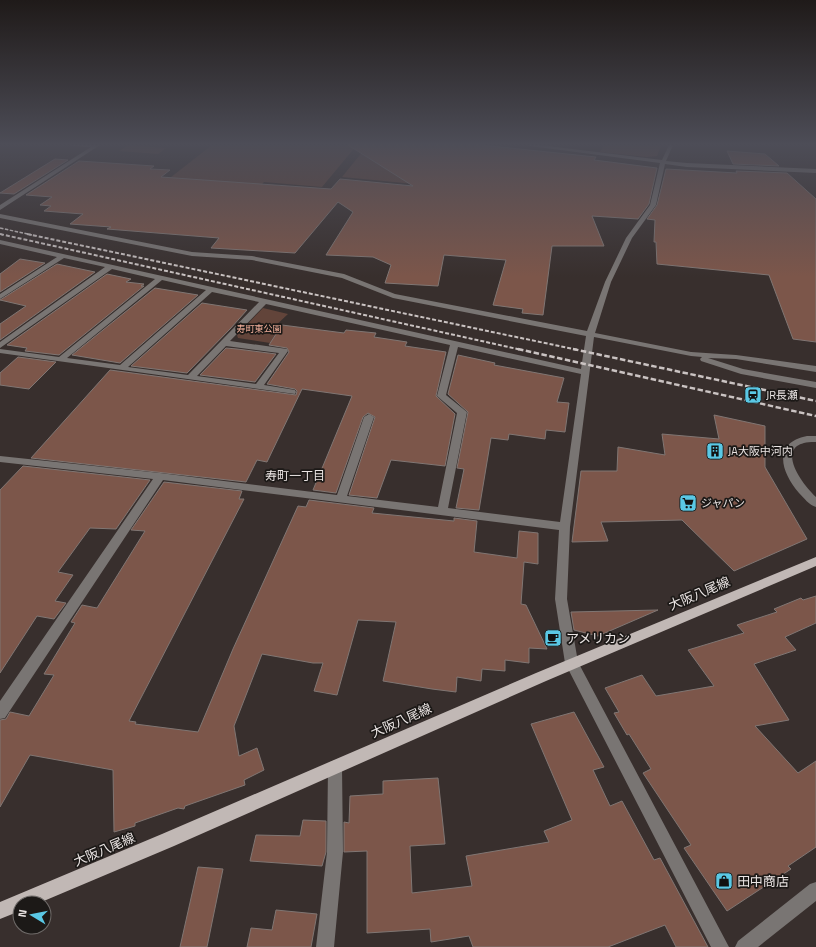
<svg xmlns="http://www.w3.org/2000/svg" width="816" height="947" font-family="'Titillium Web','Noto Sans JP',sans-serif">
<rect width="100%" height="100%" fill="#382f2d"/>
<path fill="#62443a" d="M 128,145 L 166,148 L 158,154 L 119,151 Z
M 212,145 L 357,145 L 322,187 L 264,182 L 258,188 L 166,181 Z
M 604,145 L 654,145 L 661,146 L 657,156 L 647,157 L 600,152 Z
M 363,151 L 467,189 L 342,177 Z
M 263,308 L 288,314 L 272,329 L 272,333 L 292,335 L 283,345 L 238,338 L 237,335 Z"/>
<path fill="#7c564a" stroke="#807673" d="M 348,145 L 481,145 L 596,157 L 594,160 L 657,168 L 649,204 L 638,219 L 592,216 L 604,246 L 552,246 L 543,315 L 522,313 L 523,309 L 493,305 L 506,260 L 444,255 L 438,286 L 385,283 L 391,265 L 373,257 L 326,255 L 353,212 L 338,202 L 295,253 L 211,248 L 219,238 L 107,229 L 111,227 L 70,224 L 83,214 L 44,211 L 51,206 L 40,205 L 52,197 L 26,195 L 79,161 L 154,166 L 150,169 L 170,170 L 161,177 L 331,189 L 340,179 L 413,186 Z
M 727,151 L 765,154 L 779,166 L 733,164 Z
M 55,159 L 68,160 L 14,194 L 0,193 Z
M 666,169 L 737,173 L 736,171 L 787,173 L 816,199 L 816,342 L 793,339 L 769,275 L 657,264 L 656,242 L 654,242 L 655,220 L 647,219 L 657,205 Z
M 20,259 L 45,263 L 0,292 L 0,274 Z
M 57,264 L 95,272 L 0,340 L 0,324 L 26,306 L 0,300 Z
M 107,274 L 131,279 L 126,282 L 144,284 L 141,286 L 144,286 L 59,355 L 25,351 L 27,348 L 7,345 Z
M 155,288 L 198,295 L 120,363 L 72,355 Z
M 202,303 L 247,310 L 230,329 L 187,373 L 131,366 Z
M 282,325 L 344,333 L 346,330 L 376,333 L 374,337 L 407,342 L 405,346 L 446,352 L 436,396 L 455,414 L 445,466 L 391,460 L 377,498 L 349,495 L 375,417 L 368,413 L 363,417 L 336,493 L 313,490 L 352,396 L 302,389 L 267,462 L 257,460 L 246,482 L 31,458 L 110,370 L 296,395 L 297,391 L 295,389 L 267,384 L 289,352 L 287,348 L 269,345 Z
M 226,348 L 237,349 L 276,354 L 255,382 L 200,375 Z
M 458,355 L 495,363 L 494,365 L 564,378 L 557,402 L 569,403 L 565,432 L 546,430 L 545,439 L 509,434 L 508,440 L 491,438 L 479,510 L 456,508 L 464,469 L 457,468 L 468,412 L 448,394 Z
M 18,357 L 56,362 L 29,389 L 0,385 L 0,373 Z
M 714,415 L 765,426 L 765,467 L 807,539 L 734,571 L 682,520 L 601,522 L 608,541 L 572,542 L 581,471 L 617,471 L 618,447 L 665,455 L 662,434 L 719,439 Z
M 23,466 L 150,480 L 116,529 L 90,528 L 58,572 L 73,575 L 55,601 L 66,603 L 54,619 L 37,616 L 0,673 L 0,490 Z
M 164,482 L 242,491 L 239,499 L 244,499 L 129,721 L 136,722 L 135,724 L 198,732 L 233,649 L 298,506 L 306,507 L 309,500 L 374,508 L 372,513 L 454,521 L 454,518 L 477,521 L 474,552 L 517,558 L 519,531 L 538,533 L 538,564 L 524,562 L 521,604 L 526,605 L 547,649 L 529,648 L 529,663 L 505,660 L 505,671 L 482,669 L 481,681 L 457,677 L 456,692 L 432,689 L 383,681 L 396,622 L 358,620 L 337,695 L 314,691 L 323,663 L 313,663 L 262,654 L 234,726 L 239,756 L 257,748 L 264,770 L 244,780 L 245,785 L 185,806 L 184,809 L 178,808 L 135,823 L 135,826 L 114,832 L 113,770 L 30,755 L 0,807 L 0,720 L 6,719 L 10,712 L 29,716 L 54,675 L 44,674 L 75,623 L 71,622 L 82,605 L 97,608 L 145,531 L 131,530 Z
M 816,596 L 816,623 L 785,637 L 796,650 L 754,664 L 789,720 L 755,726 L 798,773 L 816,761 L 816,847 L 788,866 L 791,869 L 727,911 L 684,848 L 691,845 L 643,773 L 651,769 L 629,734 L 627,735 L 614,713 L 619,712 L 605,688 L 642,675 L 656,696 L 714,686 L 688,650 L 744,633 L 737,625 L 777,612 L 774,609 L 801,598 L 803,600 Z
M 658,610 L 598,636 L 574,630 L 571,612 Z
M 574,712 L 604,767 L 593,770 L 610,806 L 622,801 L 654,860 L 660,858 L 708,947 L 676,947 L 665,925 L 608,947 L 473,947 L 469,936 L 431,942 L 430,929 L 367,933 L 367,851 L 344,852 L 344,822 L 349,823 L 350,796 L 383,794 L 383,781 L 438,778 L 445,844 L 410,846 L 412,893 L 472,886 L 466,856 L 549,842 L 544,831 L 572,820 L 531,724 Z
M 303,820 L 326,821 L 326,852 L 322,866 L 250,861 L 256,835 L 300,836 Z
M 198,867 L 223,869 L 207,947 L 180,947 Z
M 276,910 L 317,914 L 311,947 L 247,947 L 251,928 L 272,930 Z"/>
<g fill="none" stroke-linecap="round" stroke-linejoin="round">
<path fill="#797573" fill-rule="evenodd" d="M 71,145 L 100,145 L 0,210 L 0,205 L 91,147 L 73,146 Z
M 528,145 L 540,145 L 662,160 L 669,145 L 673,145 L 666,161 L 687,163 L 816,169 L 816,173 L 687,167 L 665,164 L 656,205 L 632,238 L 611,282 L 595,333 L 691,352 L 736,355 L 816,366 L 816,372 L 736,359 L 708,358 L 743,369 L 816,382 L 816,388 L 741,374 L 701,361 L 700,359 L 702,357 L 691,356 L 594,337 L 570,527 L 567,599 L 578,662 L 729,947 L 711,947 L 565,663 L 555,599 L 559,530 L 163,480 L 5,718 L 0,719 L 0,701 L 153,479 L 0,462 L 0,456 L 160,473 L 337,495 L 364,417 L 369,414 L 374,417 L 347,496 L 438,507 L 457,413 L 437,396 L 450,345 L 266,304 L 230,341 L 287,349 L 288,351 L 264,385 L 295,390 L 296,392 L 295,394 L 0,353 L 0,349 L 59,357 L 155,279 L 112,269 L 0,348 L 0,342 L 105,267 L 64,258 L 0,299 L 0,294 L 57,257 L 0,244 L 0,240 L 581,369 L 586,336 L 393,298 L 342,278 L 252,260 L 192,256 L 0,218 L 0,214 L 192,252 L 252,256 L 344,274 L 395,294 L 587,331 L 605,282 L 626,238 L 650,205 L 660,163 L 530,146 ZM 162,280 L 206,290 L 120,365 L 67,358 ZM 212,292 L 259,302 L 188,375 L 128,367 ZM 226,346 L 279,353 L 256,384 L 197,376 ZM 458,347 L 581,374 L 560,522 L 448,508 L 467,412 L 446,395 Z
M 807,436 L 816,436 L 816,442 C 772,441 799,481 816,497 L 816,507 C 809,505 804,498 799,493 C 781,472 772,443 807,436 Z
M 335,760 L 340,762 L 342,767 L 343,852 L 334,947 L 316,947 L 327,852 L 328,767 L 330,762 Z
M 816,882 L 816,901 L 758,947 L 735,947 L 738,941 L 810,884 Z"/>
<path fill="#c1b8b5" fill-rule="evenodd" d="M 816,557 L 816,566 L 546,681 L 174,846 L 39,903 L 20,903 L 20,911 L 0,919 L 0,902 L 162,834 L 536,673 Z"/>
<path stroke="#cac3c2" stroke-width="1.5" stroke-dasharray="3.5 1.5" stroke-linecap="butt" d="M 0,228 L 32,235
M 0,234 L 3,235"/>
<path stroke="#cac3c2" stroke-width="2" stroke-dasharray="4 2" stroke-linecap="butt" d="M 0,234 L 522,350
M 27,234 L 578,350"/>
<path stroke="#cac3c2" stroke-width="2.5" stroke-dasharray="5.5 2.5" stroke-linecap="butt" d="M 518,349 L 816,416
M 573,349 L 816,401"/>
</g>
<linearGradient id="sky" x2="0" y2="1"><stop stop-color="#1f1a19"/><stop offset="0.52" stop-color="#4d4d57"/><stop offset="1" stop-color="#4d4d57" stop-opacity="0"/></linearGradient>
<rect width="816" height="277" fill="url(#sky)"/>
<defs>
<symbol id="station-square" viewBox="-11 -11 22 22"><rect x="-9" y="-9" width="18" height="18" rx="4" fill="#5ac8e5" stroke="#1c1917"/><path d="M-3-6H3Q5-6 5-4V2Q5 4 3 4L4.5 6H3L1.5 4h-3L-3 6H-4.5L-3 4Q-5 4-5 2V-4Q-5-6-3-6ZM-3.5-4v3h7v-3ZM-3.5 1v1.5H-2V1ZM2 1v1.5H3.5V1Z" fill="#111"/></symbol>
<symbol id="building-square" viewBox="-11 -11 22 22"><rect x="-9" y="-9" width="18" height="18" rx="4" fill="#5ac8e5" stroke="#1c1917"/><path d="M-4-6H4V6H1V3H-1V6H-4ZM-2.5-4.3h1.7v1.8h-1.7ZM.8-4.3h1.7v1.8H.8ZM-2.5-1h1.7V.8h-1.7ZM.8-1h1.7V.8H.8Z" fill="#111"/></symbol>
<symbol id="supermarket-square" viewBox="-11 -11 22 22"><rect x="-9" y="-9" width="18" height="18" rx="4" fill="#5ac8e5" stroke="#1c1917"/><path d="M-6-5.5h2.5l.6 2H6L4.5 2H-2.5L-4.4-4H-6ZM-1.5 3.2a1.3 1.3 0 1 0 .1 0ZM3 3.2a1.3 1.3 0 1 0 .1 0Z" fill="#111"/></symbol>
<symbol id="cafe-square" viewBox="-11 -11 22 22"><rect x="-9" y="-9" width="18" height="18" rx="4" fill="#5ac8e5" stroke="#1c1917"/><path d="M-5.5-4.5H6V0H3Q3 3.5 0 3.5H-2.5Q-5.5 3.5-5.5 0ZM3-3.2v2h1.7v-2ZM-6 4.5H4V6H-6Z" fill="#111"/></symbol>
<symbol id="shop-square" viewBox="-11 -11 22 22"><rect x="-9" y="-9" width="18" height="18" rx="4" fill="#5ac8e5" stroke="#1c1917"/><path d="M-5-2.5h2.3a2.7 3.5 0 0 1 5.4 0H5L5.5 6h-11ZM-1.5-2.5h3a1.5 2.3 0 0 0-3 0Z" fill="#111"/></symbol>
</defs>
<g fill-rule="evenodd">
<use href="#station-square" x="743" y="385" width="20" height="20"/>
<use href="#building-square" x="705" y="441" width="20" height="20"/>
<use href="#supermarket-square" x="678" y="493" width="20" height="20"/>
<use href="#cafe-square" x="543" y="628" width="20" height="20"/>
<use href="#shop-square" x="714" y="871" width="20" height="20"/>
</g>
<g text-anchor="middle" stroke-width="3.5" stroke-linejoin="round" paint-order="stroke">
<g font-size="9" fill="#f7b39e" stroke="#1c1917">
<text x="259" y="332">寿町東公園</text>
</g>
<g font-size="11" fill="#ebe5e4" stroke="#1c1917" text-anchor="start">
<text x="766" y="399">JR長瀬</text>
<text x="728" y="455">JA大阪中河内</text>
<text x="701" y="507">ジャパン</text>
</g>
<g font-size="12" fill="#ebe5e4" stroke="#1c1917">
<text x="295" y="480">寿町一丁目</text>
</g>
<g font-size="13" fill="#ebe5e4" stroke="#1c1917">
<text transform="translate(699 593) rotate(-23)" y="5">大阪八尾線</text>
<text transform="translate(401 720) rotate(-24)" y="5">大阪八尾線</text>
<text transform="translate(104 849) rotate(-23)" y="5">大阪八尾線</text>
</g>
<g font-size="13" fill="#ebe5e4" stroke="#1c1917" text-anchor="start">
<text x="566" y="643">アメリカン</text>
<text x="737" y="886">田中商店</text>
</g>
</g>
<g transform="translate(32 915) rotate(280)"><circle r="19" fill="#1c1917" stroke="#6f6b69"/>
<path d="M0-3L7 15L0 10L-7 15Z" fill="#5ac8e5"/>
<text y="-6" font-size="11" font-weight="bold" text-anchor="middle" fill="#ebe5e4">N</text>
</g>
</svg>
